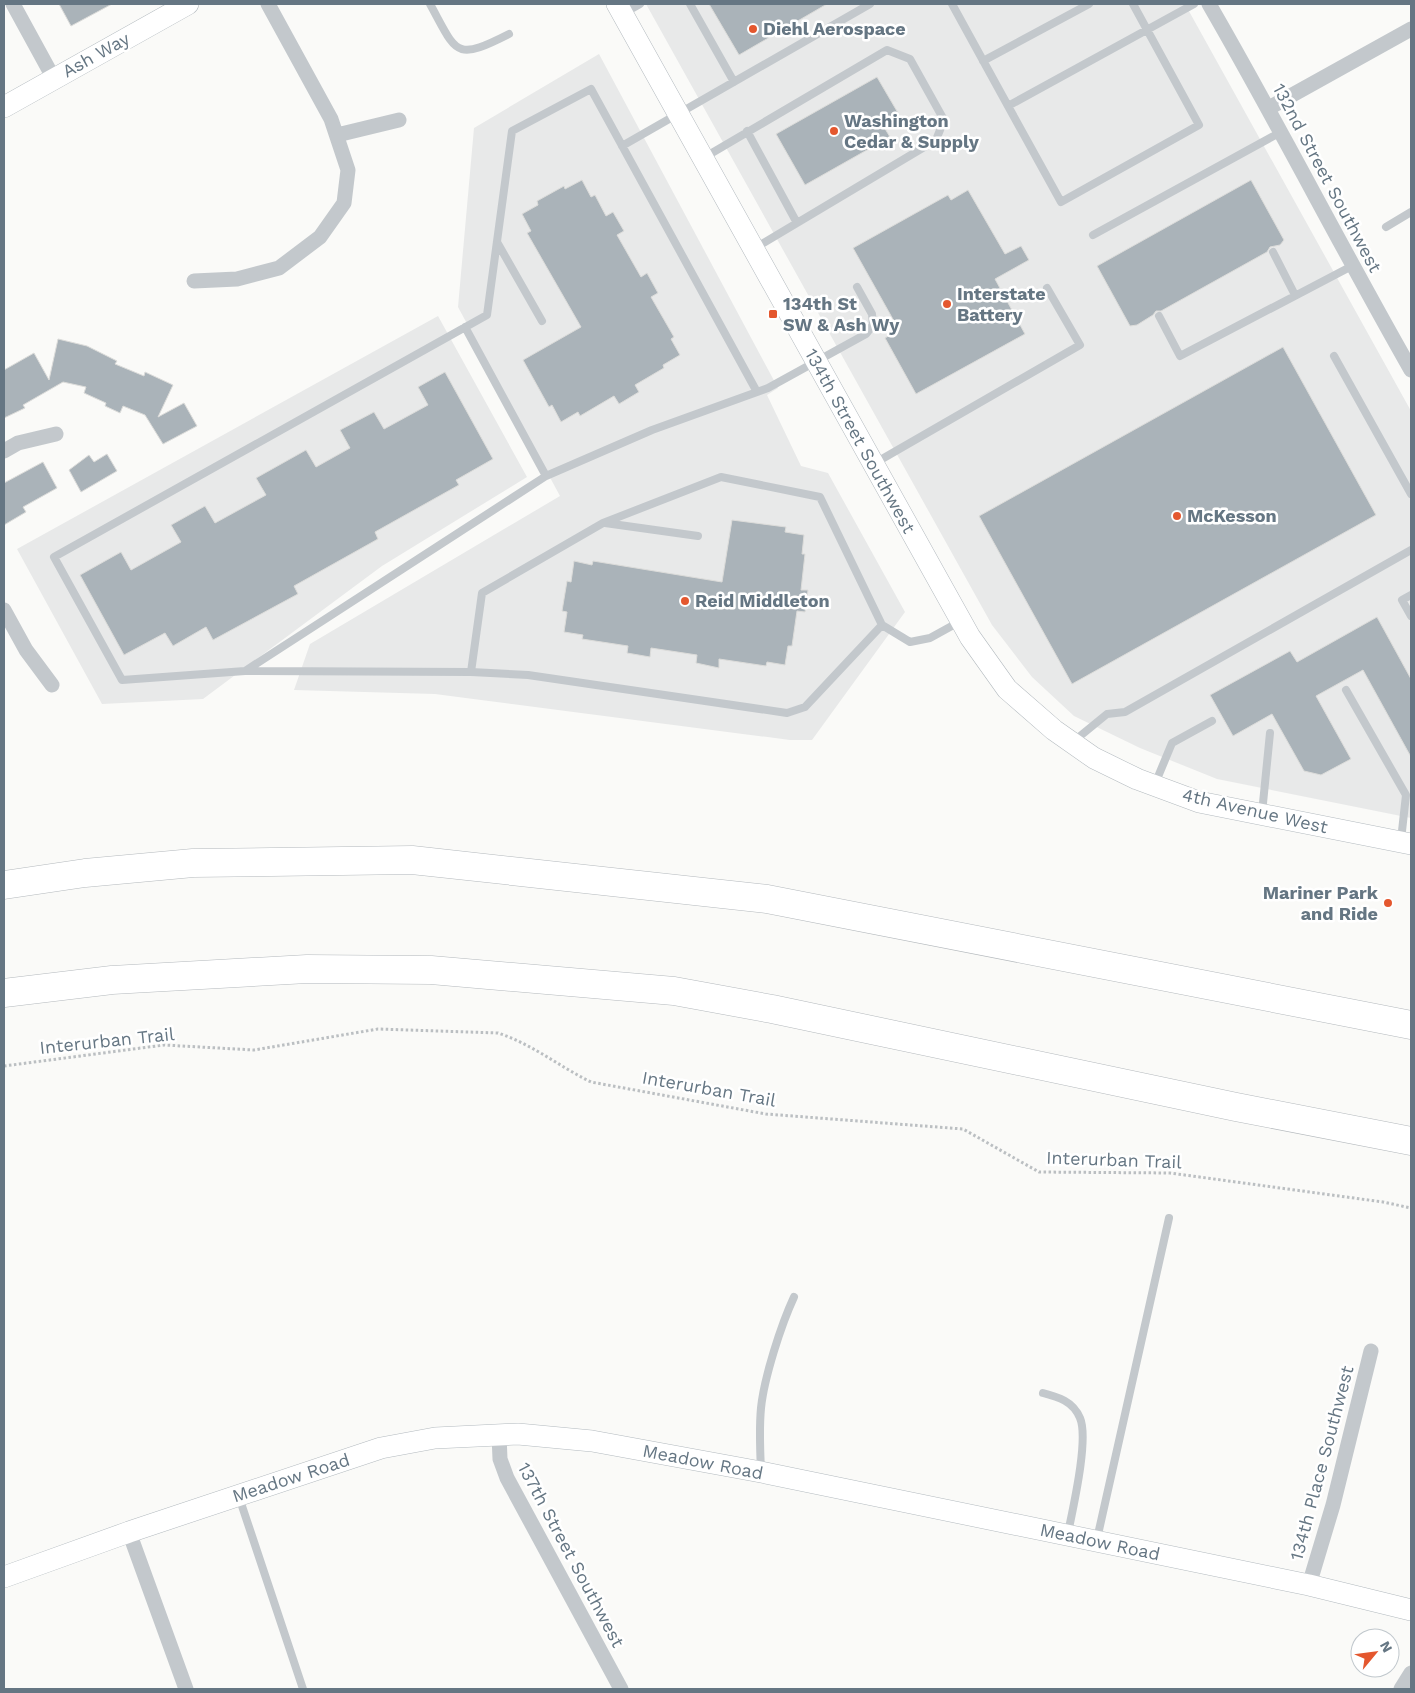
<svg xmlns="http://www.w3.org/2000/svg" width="1415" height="1693" font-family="'Work Sans',sans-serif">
<rect width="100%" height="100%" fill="#fafaf8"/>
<path fill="#e8e9e9" d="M 646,4 L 1185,4 L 1411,411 L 1411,818 L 1217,779 L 1140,748 L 1074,716 L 1032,677 L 992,625 Z
M 599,54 L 778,388 L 767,395 L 801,466 L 828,473 L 905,612 L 812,740 L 790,740 L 435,694 L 294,690 L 310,644 L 560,496 L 458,307 L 474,128 Z
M 438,316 L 527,477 L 382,566 L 203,699 L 102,704 L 17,549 Z"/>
<path fill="#aab3b9" stroke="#dcdcda" d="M 59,4 L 112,4 L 71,26 Z
M 709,4 L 827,4 L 739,55 Z
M 877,77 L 901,118 L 884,127 L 890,137 L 805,185 L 776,134 Z
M 582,180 L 591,197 L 595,195 L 606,216 L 613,212 L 624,231 L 617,235 L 641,277 L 647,273 L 658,293 L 651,297 L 674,337 L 671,339 L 680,355 L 663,365 L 664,368 L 635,385 L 639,392 L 619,404 L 614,396 L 580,416 L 578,412 L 561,422 L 552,405 L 549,407 L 523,360 L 581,327 L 527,233 L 531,231 L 522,214 L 538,205 L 537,201 L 564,186 L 565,189 Z
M 1251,180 L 1284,240 L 1280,245 L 1270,247 L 1267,252 L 1161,311 L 1156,311 L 1153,315 L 1137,325 L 1130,326 L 1097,266 Z
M 968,190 L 1005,254 L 1021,246 L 1029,260 L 995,279 L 1025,334 L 916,394 L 885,338 L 899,330 L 853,248 L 948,195 L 951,200 Z
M 58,339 L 87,346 L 117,361 L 115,364 L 144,376 L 145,372 L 173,385 L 158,417 L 184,403 L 197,426 L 163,444 L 145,415 L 123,406 L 120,413 L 105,406 L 106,403 L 84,393 L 86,387 L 63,382 L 23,405 L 25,408 L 4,418 L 4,370 L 34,353 L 49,380 Z
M 1283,347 L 1376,515 L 1072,684 L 979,516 Z
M 445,372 L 493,459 L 456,480 L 459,485 L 375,532 L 378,539 L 294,586 L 298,594 L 213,640 L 206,627 L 173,646 L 165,633 L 124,655 L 80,575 L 121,552 L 131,570 L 181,542 L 171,525 L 205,506 L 215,523 L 266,495 L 256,478 L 306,450 L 316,467 L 350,448 L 340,430 L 374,412 L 384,429 L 428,405 L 418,387 Z
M 107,454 L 117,471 L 81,492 L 69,470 L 89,455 L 94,462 Z
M 43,462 L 57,488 L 23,507 L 26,512 L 4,525 L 4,483 Z
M 732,520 L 786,527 L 785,532 L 804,535 L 802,554 L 805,554 L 801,590 L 808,590 L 805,612 L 797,611 L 792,646 L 788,646 L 785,665 L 767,662 L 766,666 L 719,659 L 719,668 L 696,663 L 697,655 L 651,648 L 650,657 L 627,653 L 628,646 L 582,639 L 583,635 L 564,632 L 567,612 L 562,611 L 567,581 L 571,582 L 574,561 L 592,565 L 593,561 L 722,582 Z
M 1377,617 L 1411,679 L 1411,757 L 1363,670 L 1316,696 L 1351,759 L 1321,775 L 1304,771 L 1272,714 L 1233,736 L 1210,695 L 1290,651 L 1297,662 Z"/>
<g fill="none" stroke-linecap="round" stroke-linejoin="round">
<defs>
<path id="secondary" d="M 617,4 L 970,637 L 1007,689 L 1054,730 L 1094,758 L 1137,779 L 1199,802 L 1411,844
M 4,107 L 188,4
M 4,1577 L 129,1532 L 381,1448 L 435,1438 L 518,1434 L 592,1441 L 761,1472 L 1309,1585 L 1411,1610"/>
<path id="highway" d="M 4,885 L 85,873 L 193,863 L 412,860 L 767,899 L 1411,1025
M 4,993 L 112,980 L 307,969 L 431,970 L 674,991 L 772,1009 L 1236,1107 L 1411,1141"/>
</defs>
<use href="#secondary" stroke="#b3babf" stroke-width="22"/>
<use href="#highway" stroke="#b4b9bd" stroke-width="29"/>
<path stroke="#bbbfc2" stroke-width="3" stroke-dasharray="2.5 2.5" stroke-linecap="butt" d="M 4,1066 L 164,1045 L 254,1050 L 378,1029 L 498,1033 C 532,1044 560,1067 591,1082 L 766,1114 L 963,1129 L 1039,1172 L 1170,1173 L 1383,1202 L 1411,1208"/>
<path stroke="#c3c8cc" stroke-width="8" d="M 430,4 C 457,53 454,62 509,34
M 690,4 L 734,82
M 952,4 L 1008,106
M 1133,4 L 1199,125 L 1061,202 L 1008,106 L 1194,4
M 624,13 L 640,4
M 983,61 L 1089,4
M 747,131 L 797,223
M 622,146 L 870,4
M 705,157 L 887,50 L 910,59 L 944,120 L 936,140 L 755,248
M 1386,227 L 1411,212
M 1093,235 L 1281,132
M 497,242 L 542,321
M 1273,252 L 1295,295
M 1159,316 L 1180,356 L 1352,266
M 465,327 L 546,476
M 1334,356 L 1411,494
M 875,463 L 1080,345 L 1047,288
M 605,523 L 698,536
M 1411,595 L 1402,600 L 1411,616
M 882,625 L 910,642 L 930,638 L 959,622
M 245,671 L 122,680 L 54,557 L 487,315 L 512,131 L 591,89 L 757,392
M 471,672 L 482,593 L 603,523 L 721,477 L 820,497 L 882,625 L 805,707 L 787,713 L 528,675 L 471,672 L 245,671 L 546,476 L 652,430 L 768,388 L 866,334 L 873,325 L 872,314 L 857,287
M 1346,690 L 1406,795 L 1401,840
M 1074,741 L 1107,714 L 1125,712 L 1411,550
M 1155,784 L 1172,743 L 1212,721
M 1262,813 L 1270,733
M 1043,1393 C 1058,1397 1073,1401 1080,1418 C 1089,1439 1073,1508 1068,1533
M 761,1470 C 760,1450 759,1429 761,1408 C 764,1378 781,1325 794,1297
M 239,1497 L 303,1689
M 1097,1539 L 1169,1218"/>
<path stroke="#c3c8cc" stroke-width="15" d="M 13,4 L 54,79
M 1209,4 C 1279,125 1342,249 1411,370
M 1269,108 L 1411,29
M 337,135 L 399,120
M 194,281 L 237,279 L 279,268 L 320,237 L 344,203 L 348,170 L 331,119 L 268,4
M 4,451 L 18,443 L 56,434
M 4,610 L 26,650 L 52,685
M 499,1435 L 500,1459 L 507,1478 L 621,1689
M 129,1532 L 186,1689
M 1309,1585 L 1333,1505 L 1371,1351
M 1401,1689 L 1411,1673"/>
<use href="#secondary" stroke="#fff" stroke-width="21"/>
<use href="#highway" stroke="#fff" stroke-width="28"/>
</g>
<g fill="#e4572e" stroke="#fff" stroke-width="2">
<circle cx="753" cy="29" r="5"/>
<circle cx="834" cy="131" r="5"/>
<circle cx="947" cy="304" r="5"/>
<rect x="768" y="309" width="10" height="10" rx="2.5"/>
<circle cx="1177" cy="516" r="5"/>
<circle cx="685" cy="601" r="5"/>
<circle cx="1388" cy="903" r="5"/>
</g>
<g text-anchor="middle" stroke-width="5" stroke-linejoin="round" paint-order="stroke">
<g font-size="18" font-weight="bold" fill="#657683" stroke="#fff" text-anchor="start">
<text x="763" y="35">Diehl Aerospace</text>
<text x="844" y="127">Washington<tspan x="844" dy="21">Cedar &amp; Supply</tspan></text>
<text x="957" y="300">Interstate<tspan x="957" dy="21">Battery</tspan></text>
<text x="783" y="310">134th St<tspan x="783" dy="21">SW &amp; Ash Wy</tspan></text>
<text x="1187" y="522">McKesson</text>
<text x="695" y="607">Reid Middleton</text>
<text x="1378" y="899" text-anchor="end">Mariner Park<tspan x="1378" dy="21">and Ride</tspan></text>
</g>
<g font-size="18" fill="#657683" stroke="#fff">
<text transform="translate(96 55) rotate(-29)" y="6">Ash Way</text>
<text transform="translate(1327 178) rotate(62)" y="6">132nd Street Southwest</text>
<text transform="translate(860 441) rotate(61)" y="6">134th Street Southwest</text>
<text transform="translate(1255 811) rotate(13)" y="6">4th Avenue West</text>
<text transform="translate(107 1041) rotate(-6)" y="6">Interurban Trail</text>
<text transform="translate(709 1089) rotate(10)" y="6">Interurban Trail</text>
<text transform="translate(1114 1160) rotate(2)" y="6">Interurban Trail</text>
<text transform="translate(703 1462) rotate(11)" y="6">Meadow Road</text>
<text transform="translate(1322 1463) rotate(-75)" y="6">134th Place Southwest</text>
<text transform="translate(291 1478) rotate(-18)" y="6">Meadow Road</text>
<text transform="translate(1100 1542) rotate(12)" y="6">Meadow Road</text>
<text transform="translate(571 1555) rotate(62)" y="6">137th Street Southwest</text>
</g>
</g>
<rect width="1415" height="1693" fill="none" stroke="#657683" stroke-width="10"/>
<g transform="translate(1375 1653) rotate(61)"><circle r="24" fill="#ffffff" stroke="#c1c8cd"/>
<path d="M0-4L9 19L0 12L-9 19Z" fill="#e4572e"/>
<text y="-8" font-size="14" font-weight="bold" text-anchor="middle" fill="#657683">N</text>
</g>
</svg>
